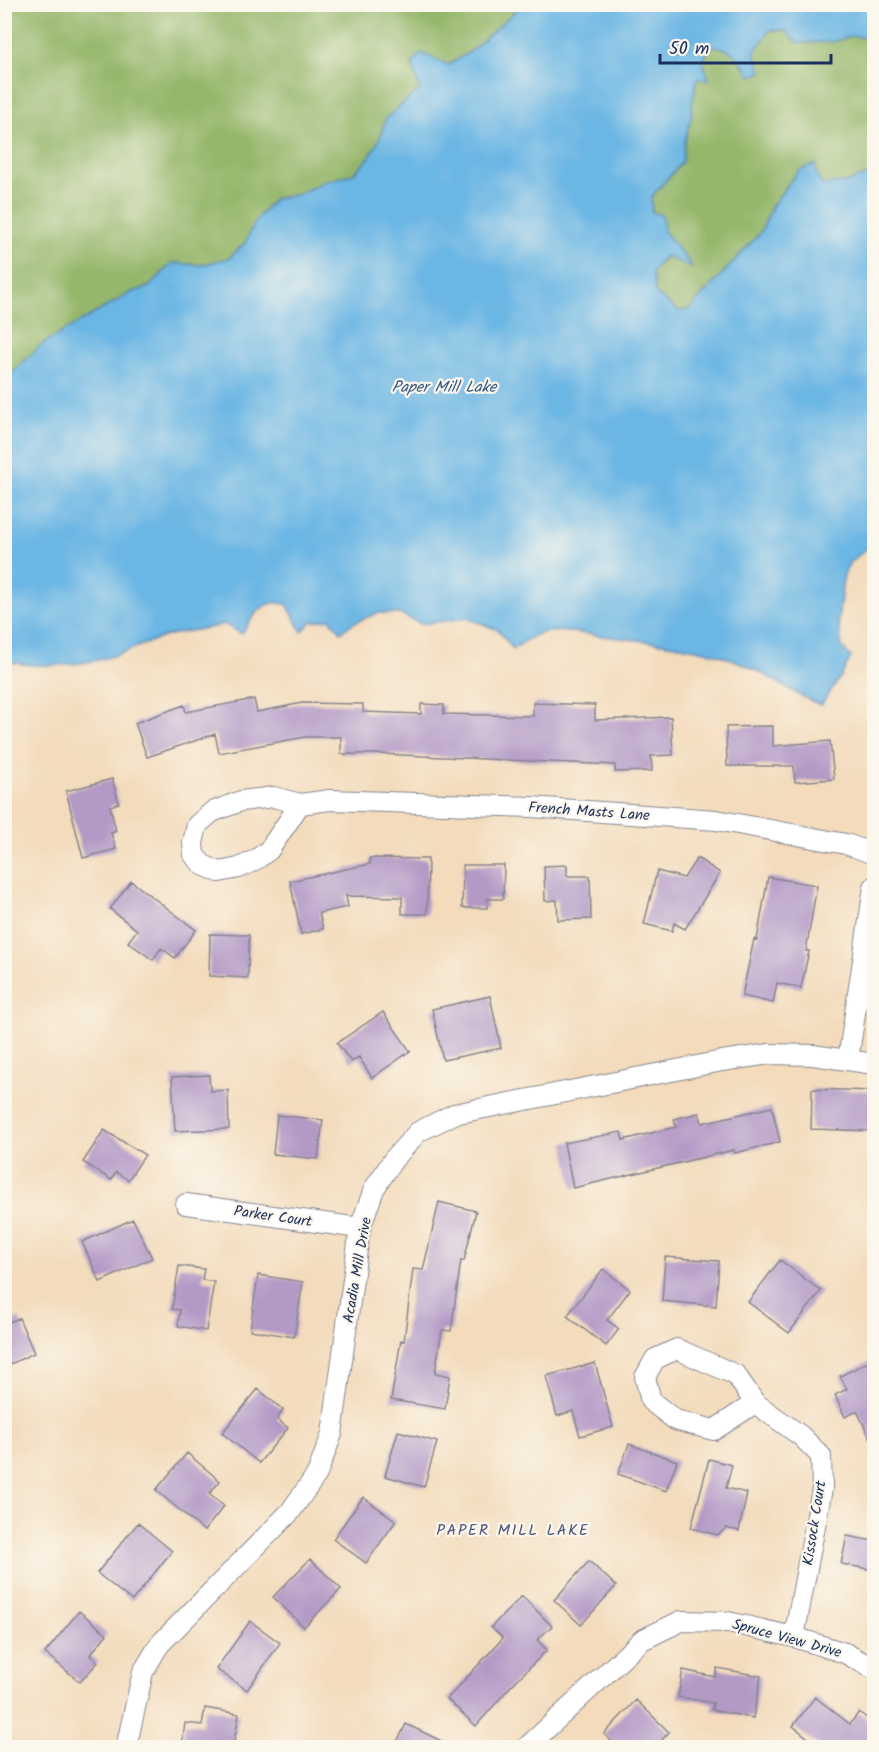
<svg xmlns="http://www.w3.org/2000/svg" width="879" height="1752" font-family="Kalam,sans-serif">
<rect width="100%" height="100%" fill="#fbf7ec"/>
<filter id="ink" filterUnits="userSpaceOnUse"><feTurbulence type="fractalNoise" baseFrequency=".0167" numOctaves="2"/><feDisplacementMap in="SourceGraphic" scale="12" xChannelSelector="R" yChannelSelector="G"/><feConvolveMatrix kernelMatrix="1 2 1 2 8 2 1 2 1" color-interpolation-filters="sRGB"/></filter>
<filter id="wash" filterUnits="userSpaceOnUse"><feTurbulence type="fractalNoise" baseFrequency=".008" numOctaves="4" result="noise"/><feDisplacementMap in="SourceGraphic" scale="24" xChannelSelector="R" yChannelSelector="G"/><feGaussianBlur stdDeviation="1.35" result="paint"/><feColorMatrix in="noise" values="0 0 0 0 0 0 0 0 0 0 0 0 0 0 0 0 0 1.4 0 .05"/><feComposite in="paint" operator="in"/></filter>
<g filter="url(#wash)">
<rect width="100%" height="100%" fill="#f3dbbc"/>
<path fill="#95b76c" stroke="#587365" stroke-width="1.5" d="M 5,5 L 522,5 L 471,51 L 449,65 L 412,64 L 420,89 L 386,118 L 380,138 L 369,158 L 353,174 L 323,182 L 299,194 L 274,199 L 256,220 L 245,243 L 229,258 L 201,265 L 172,263 L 149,287 L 132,292 L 42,344 L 17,368 L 5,385 Z
M 770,30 L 785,30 L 832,42 L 851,36 L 874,38 L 874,173 L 845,183 L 822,185 L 817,176 L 798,171 L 772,206 L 761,232 L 689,310 L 678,311 L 656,294 L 652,272 L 665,256 L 692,266 L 664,231 L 652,213 L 651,197 L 682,162 L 685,140 L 691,117 L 692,103 L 697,79 L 709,79 L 703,63 L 709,45 C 733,45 739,58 751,76 L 754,52 Z"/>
<path fill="#6ab6e4" stroke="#4272a1" stroke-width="1.5" d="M 522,5 L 874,5 L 874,38 L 851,36 L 832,42 L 798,43 L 785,30 L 770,30 L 754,52 L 762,72 L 751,76 C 739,59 732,45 709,46 L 703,63 L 709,79 L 697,79 L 692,103 L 691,117 L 685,140 L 682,162 L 651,197 L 652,212 L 662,215 L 664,231 L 693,268 L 665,256 L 652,272 L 656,294 L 678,311 L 689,310 L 761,232 L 772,206 L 798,171 L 815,164 L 817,176 L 822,185 L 845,183 L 874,173 L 874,543 L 849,563 L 843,579 L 838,621 L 842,647 L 851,657 L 841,676 L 821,705 C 791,694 766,672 736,661 C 697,645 651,642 610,637 C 587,634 564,629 541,633 C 532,635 521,644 513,649 L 498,630 L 467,618 L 421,624 L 400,614 L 378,613 L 353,623 L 341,632 L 330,619 L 311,622 L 302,632 L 287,604 C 283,604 276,602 272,603 C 258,606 248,623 242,634 L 224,624 C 207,630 188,630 170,635 C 153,640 138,647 122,653 C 86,666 42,669 5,661 L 4,385 L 17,368 L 42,344 L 132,292 L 149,287 L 172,263 L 201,265 L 229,258 L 245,243 L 256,220 L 274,199 L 299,194 L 323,182 L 353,174 L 369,158 L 380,138 L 386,118 L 420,89 L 412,64 L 421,53 L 449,65 L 471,51 Z"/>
<g id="blocks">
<path fill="#b299c6" d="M 254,699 L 257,712 L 302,703 L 363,704 L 363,712 L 421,714 L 421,704 L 444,705 L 444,714 L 533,716 L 533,703 L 595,705 L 595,720 L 671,717 L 673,755 L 651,756 L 652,771 L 615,772 L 615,765 L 380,754 L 341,754 L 341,737 L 305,737 L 219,753 L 215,734 L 147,757 L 135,723 L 184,705 L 186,712 Z
M 773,726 L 773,746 L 830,741 L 834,779 L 795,782 L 794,766 L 727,766 L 726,727 Z
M 112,779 L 119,803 L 110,806 L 116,831 L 111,833 L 116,849 L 83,858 L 66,791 Z
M 370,858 L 428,859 L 427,914 L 402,914 L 402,897 L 346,896 L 348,907 L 319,913 L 323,929 L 301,934 L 290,881 L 370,864 Z
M 697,858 L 720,873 L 685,929 L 674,923 L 672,931 L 644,924 L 657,871 L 684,878 Z
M 463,865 L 504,865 L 503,899 L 487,899 L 487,908 L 462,908 Z
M 567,865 L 567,876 L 590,876 L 591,919 L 558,920 L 557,900 L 545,901 L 544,866 Z
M 768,877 L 817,885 L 806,951 L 809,951 L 801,988 L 777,983 L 773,1003 L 742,996 L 754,939 L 757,940 Z
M 131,881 L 196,930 L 175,958 L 161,948 L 153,960 L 128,942 L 137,930 L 110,909 Z
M 210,934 L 249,935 L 248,978 L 209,976 Z
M 490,996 L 501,1048 L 443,1060 L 432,1009 Z
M 383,1012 L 410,1051 L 372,1078 L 359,1057 L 351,1062 L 337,1043 Z
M 209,1075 L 210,1091 L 228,1090 L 229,1129 L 175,1131 L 172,1077 Z
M 812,1089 L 874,1091 L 874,1131 L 811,1129 Z
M 772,1107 L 780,1142 L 735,1153 L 734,1150 L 573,1188 L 564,1143 L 621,1132 L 623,1140 L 676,1127 L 674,1119 L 699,1113 L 702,1123 Z
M 277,1115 L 323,1120 L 318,1159 L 273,1154 Z
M 104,1130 L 145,1155 L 128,1180 L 116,1172 L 111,1180 L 83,1162 Z
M 439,1202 L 476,1211 L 464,1261 L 461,1260 L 451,1331 L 442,1330 L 435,1373 L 450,1376 L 445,1409 L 391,1400 L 401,1340 L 404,1341 L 413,1269 L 423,1270 Z
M 133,1219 L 152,1258 L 100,1282 L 82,1242 Z
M 665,1257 L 719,1261 L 716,1306 L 662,1301 Z
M 780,1260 L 821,1291 L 789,1333 L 748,1302 Z
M 179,1266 L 204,1269 L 202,1280 L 214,1282 L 206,1331 L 178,1326 L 180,1310 L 172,1309 Z
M 603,1269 L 630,1290 L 607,1320 L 619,1329 L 606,1346 L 567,1316 Z
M 258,1275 L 303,1282 L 294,1337 L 250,1330 Z
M 19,1318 L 34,1353 L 4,1367 L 4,1324 Z
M 874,1359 L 874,1446 L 857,1411 L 845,1417 L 835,1395 L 847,1389 L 840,1376 Z
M 595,1363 L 613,1427 L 580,1436 L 573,1411 L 557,1416 L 546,1376 Z
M 258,1389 L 283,1410 L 277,1419 L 288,1428 L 259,1463 L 222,1433 Z
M 398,1431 L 437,1442 L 424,1487 L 385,1476 Z
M 629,1444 L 677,1461 L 666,1491 L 618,1474 Z
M 187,1453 L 220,1481 L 209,1494 L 224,1506 L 204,1531 L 156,1490 Z
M 709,1459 L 732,1465 L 726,1488 L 747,1493 L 739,1531 L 726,1528 L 718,1535 L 691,1528 Z
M 363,1497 L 396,1521 L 366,1563 L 333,1539 Z
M 138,1523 L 172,1551 L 132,1601 L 97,1573 Z
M 847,1536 L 874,1541 L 874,1570 L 841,1564 Z
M 310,1559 L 341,1589 L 304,1627 L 273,1597 Z
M 589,1561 L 616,1586 L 581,1625 L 554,1600 Z
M 522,1596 L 552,1626 L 537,1640 L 547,1650 L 511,1686 L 476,1726 L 447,1699 L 503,1638 L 491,1627 Z
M 79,1611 L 107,1634 L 90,1655 L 98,1662 L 80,1682 L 45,1653 Z
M 250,1621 L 280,1643 L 247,1690 L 216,1669 Z
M 717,1668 L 761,1676 L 753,1718 L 712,1710 L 713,1703 L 678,1697 L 683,1670 L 715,1677 Z
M 815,1697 L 850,1724 L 859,1712 L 874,1724 L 874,1736 L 866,1748 L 821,1748 L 793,1726 Z
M 636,1700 L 669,1732 L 655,1748 L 619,1748 L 604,1734 Z
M 205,1708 L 239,1714 L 233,1748 L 201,1748 L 182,1745 L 185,1723 L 202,1725 Z
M 406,1724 L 456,1748 L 394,1748 Z"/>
</g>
</g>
<g filter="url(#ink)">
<use href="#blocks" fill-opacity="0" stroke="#87858d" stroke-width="1.5"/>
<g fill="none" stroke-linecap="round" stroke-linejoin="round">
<defs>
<path id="minor" d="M 300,804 L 269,850 L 257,859 L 239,868 L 219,872 L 203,865 L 194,855 L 193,843 L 197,825 L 212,812 L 241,801 L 274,797 L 300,804 L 330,800 L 531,807 L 716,820 L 846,844 L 874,854
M 848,1060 L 874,887
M 186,1204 L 360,1228
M 755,1403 L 714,1430 L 675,1420 L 651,1401 L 645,1377 L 655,1359 L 677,1349 L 736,1375 L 755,1403 L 801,1436 L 821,1456 L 822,1489 L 794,1637
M 126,1748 L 143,1672 L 159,1645 L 290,1512 L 317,1474 L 332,1434 L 360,1228 L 374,1189 L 393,1160 L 418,1132 L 454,1114 L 722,1061 L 770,1054 L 813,1055 L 874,1064
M 526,1748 L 642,1640 L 681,1621 L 728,1622 L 794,1637 L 845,1653 L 874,1669"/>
</defs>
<use href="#minor" stroke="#87858d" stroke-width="22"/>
<use href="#minor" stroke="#fff" stroke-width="20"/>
</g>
</g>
<g text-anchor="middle" stroke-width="4.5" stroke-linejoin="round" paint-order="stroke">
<g font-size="15" fill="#1b2f5e" stroke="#fbf7ec">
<text transform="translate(589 811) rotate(4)" y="5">French Masts Lane</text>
<text transform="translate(273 1216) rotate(8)" y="5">Parker Court</text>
<text transform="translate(357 1270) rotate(-80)" y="5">Acadia Mill Drive</text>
<text transform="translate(814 1523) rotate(-81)" y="5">Kissock Court</text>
<text transform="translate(787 1638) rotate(15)" y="5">Spruce View Drive</text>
</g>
<g font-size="16" font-style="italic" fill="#335886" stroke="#fbf7ec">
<text x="444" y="392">Paper Mill Lake</text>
</g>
<g font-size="16" letter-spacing="1.5" fill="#505482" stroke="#fbf7ec">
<text x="513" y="1535">PAPER MILL LAKE</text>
</g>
</g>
<rect width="879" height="1752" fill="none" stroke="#fbf7ec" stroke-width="24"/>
<path d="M660 54v9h171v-9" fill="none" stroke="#1b2f5e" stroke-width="3"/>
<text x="669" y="54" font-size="18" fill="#1b2f5e" stroke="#fbf7ec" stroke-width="4.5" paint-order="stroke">50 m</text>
</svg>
